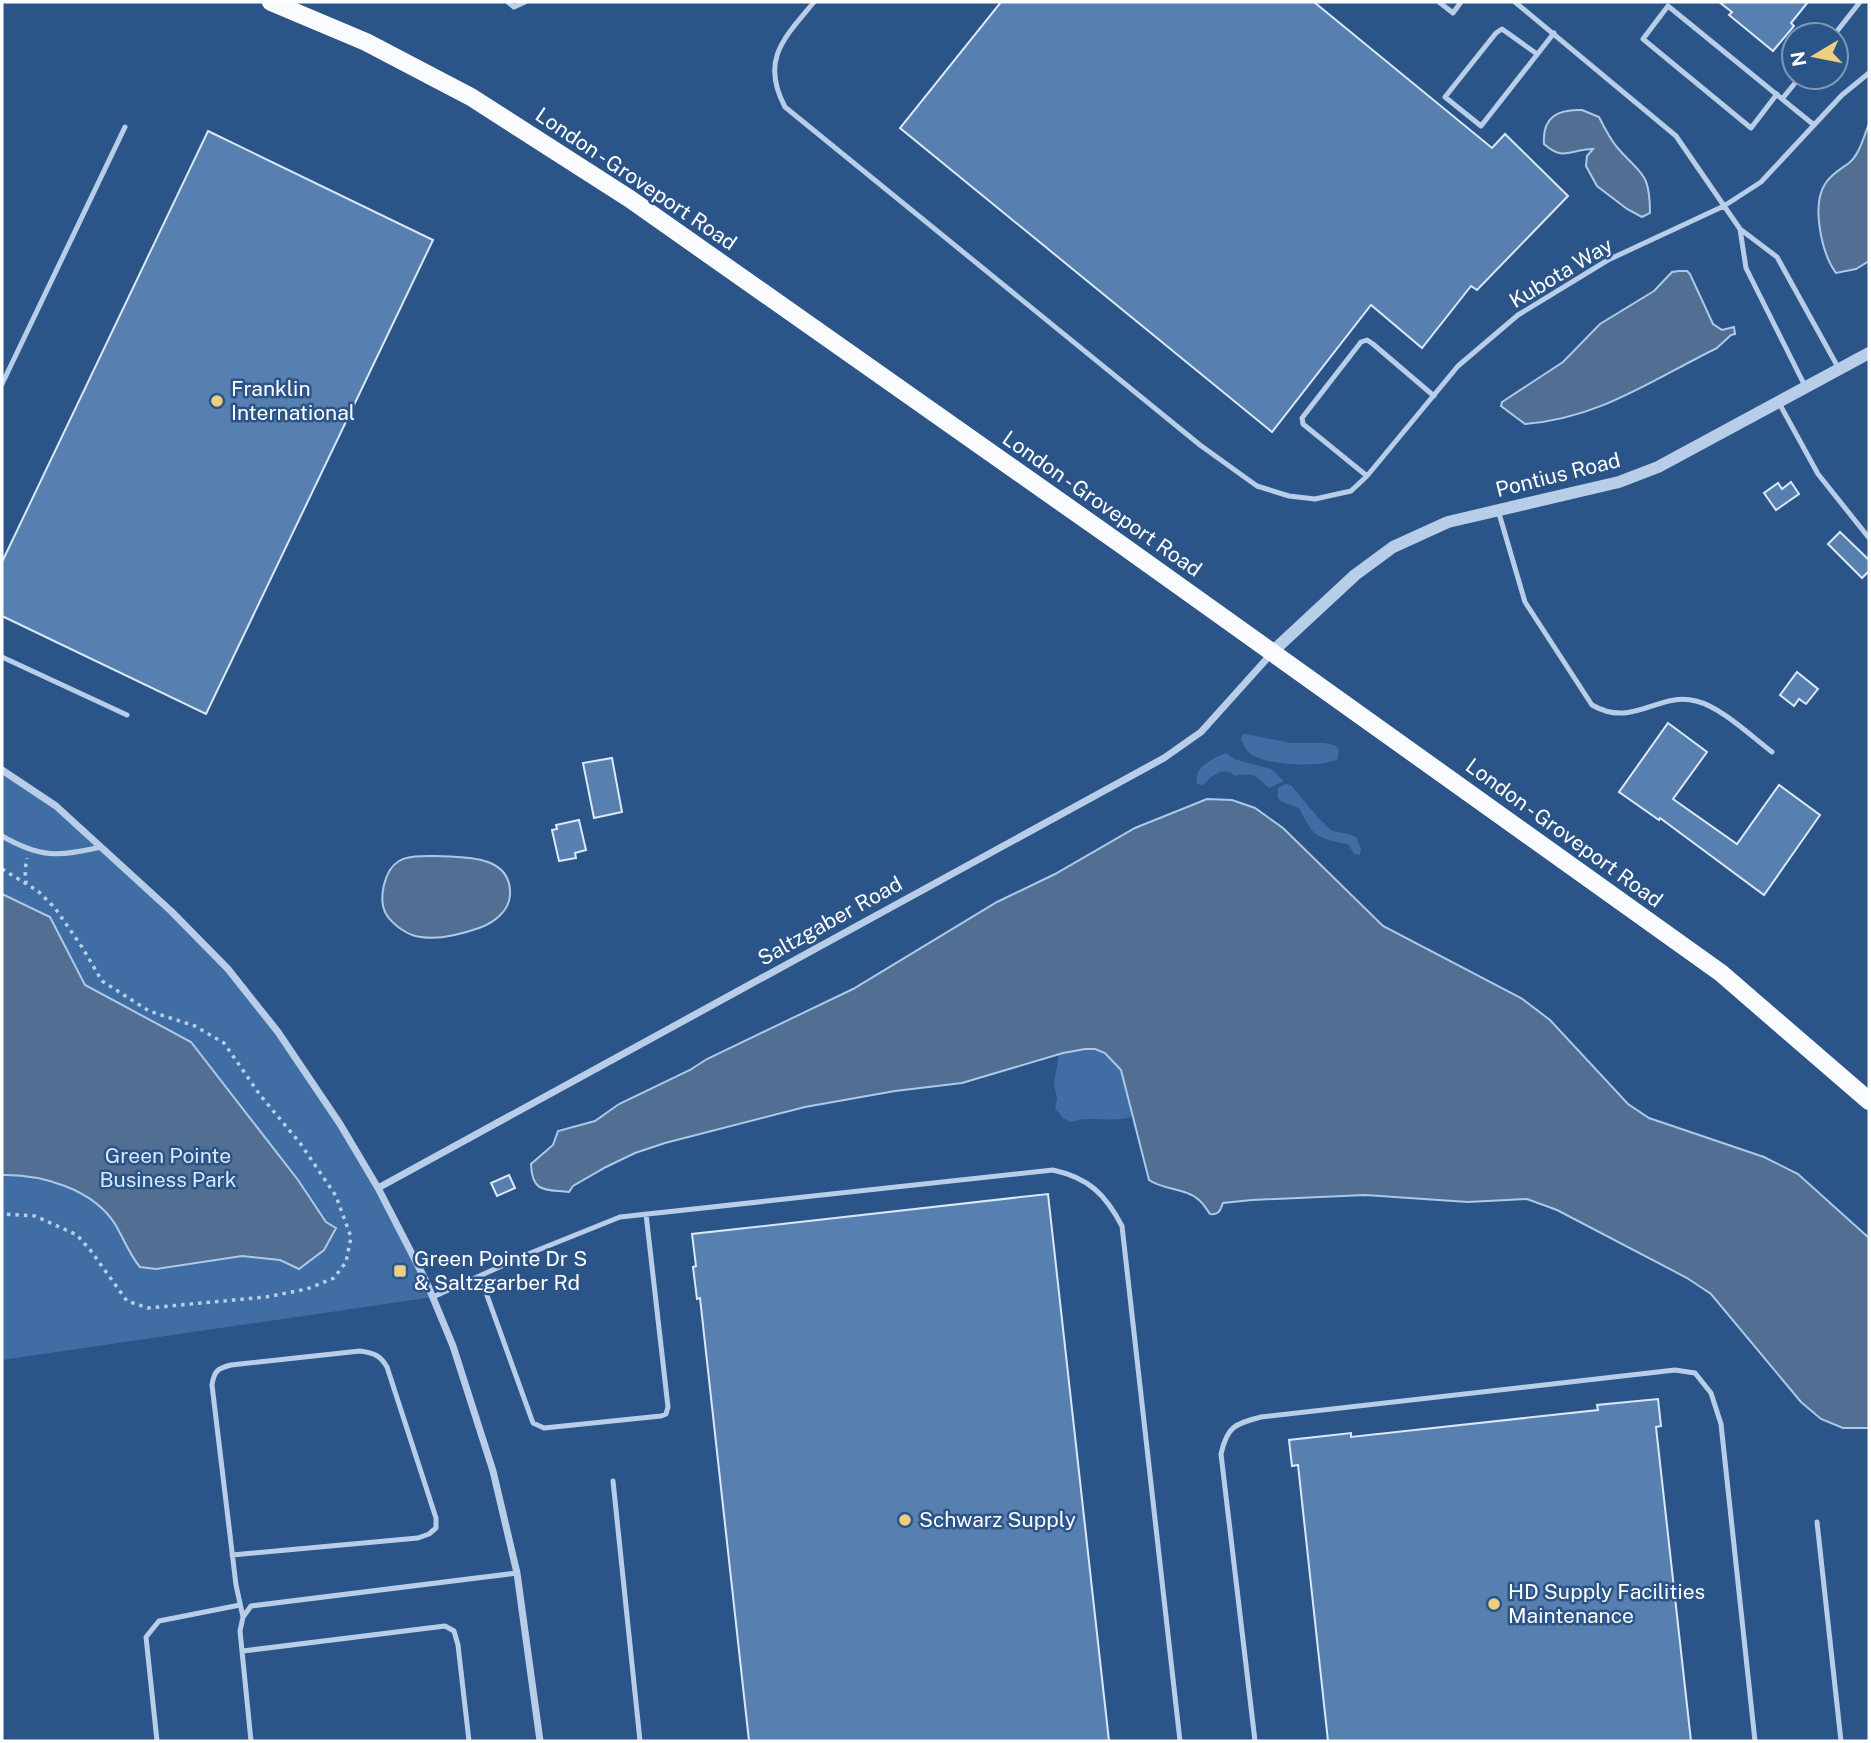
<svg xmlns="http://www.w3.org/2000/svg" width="1871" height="1743" font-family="'Public Sans',sans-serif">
<rect width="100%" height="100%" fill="#2b5488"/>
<path fill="#406ea4" d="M 1246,734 L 1291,743 L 1325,743 L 1336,746 L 1339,750 L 1337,760 C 1318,767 1273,766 1254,756 C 1248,753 1243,745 1241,739 L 1242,735 Z
M 1226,753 L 1234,759 L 1271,769 L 1284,781 L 1269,788 C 1257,777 1256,773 1239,775 C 1230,777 1236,774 1228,772 C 1218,769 1209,779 1203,785 L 1197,784 C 1193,766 1213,759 1226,753 Z
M 2,770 L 56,806 L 228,969 L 278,1032 L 340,1124 L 433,1297 L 2,1360 Z
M 1285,784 L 1291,785 C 1297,793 1327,829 1333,831 C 1341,833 1348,833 1356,837 L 1361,848 L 1360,855 L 1354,854 L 1348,844 C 1315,838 1314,837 1299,808 L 1282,802 L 1278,798 L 1278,788 Z
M 1085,1049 C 1122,1049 1127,1087 1131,1117 C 1111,1123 1090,1115 1071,1122 L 1063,1118 L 1055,1108 L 1057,1099 L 1054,1083 L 1059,1054 Z"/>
<path fill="#526f93" stroke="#adc9e8" stroke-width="2" d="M 1582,110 L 1599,117 C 1604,127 1609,137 1616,146 C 1640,175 1650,170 1650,213 L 1642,217 L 1627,209 L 1597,186 L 1586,166 L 1587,156 L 1593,149 C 1570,149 1564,162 1544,144 C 1542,117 1558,109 1582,110 Z
M 1869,124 L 1869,261 L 1856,269 L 1836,273 C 1822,254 1811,206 1825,184 C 1831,174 1841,169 1849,163 C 1860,154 1864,135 1869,124 Z
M 1679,271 L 1687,271 L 1690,274 L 1713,324 L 1722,330 L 1734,327 L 1735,334 L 1731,335 L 1717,348 C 1652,380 1600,418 1525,424 L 1501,406 L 1502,402 L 1563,362 L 1600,324 L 1654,291 L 1672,272 Z
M 1207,799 L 1232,800 L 1255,808 L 1283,828 L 1383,926 L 1521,998 L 1550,1020 L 1628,1104 L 1649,1118 L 1764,1157 L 1798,1174 L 1869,1238 L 1869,1428 L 1843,1428 L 1821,1419 L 1801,1402 L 1711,1294 L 1687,1278 L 1557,1210 L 1527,1199 L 1468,1202 L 1365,1195 L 1252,1200 L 1223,1203 C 1220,1211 1219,1215 1210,1214 C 1207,1210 1203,1203 1199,1200 C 1186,1188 1163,1190 1149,1180 L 1121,1070 L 1105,1053 L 1095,1049 L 1085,1049 L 1063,1053 L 962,1083 L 895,1091 L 805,1107 L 665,1143 L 635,1153 L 606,1167 L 573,1186 L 569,1192 C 546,1189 532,1194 531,1164 L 553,1145 L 558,1131 L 595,1121 L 619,1104 L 690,1070 L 707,1059 L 853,989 L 997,902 L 1055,874 L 1135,828 Z
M 436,856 C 465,857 512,855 510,895 C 509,912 493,923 479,928 C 462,934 439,940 421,937 C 408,936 393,925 386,914 C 378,899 384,870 399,861 C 409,855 425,856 436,856 Z
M 2,894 L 50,917 L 85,985 L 191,1042 L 298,1180 L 326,1222 L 336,1228 L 324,1250 L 299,1269 L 280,1260 L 242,1256 L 156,1269 L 140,1267 C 129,1254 124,1239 115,1224 C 93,1189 41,1174 2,1175 Z"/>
<path fill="#5780b1" stroke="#dbe8f7" stroke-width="2" d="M 1001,2 L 1314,2 L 1492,148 L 1505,134 L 1568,196 L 1477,290 L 1471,286 L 1422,348 L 1371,305 L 1272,432 L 900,128 Z
M 1719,2 L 1808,2 L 1791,23 L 1794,26 L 1773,51 L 1729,15 L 1732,12 Z
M 208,131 L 433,240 L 206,714 L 2,616 L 2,562 Z
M 1791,482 L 1799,494 L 1776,510 L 1764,493 L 1778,483 L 1782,489 Z
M 1840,532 L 1869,560 L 1869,571 L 1862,578 L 1828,544 Z
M 1797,672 L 1818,689 L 1806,704 L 1799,699 L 1794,706 L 1780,695 Z
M 1668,723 L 1707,752 L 1673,799 L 1737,844 L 1779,785 L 1820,815 L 1764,895 L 1660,818 L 1659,820 L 1619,792 Z
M 612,758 L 622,812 L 594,818 L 583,763 Z
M 579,820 L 586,850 L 575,853 L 576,858 L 559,861 L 552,830 L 557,829 L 556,825 Z
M 509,1175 L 515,1188 L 497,1196 L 491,1183 Z
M 1048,1194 L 1109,1741 L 749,1741 L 700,1298 L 697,1299 L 693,1267 L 696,1266 L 692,1234 Z
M 1658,1399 L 1661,1426 L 1656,1427 L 1691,1741 L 1328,1741 L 1298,1465 L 1292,1466 L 1289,1440 L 1351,1433 L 1351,1437 L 1598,1410 L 1597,1405 Z"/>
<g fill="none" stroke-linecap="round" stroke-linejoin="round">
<path stroke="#b8cee8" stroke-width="3.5" stroke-dasharray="3.5 5" stroke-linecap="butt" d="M 2,869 L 38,891 L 55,908 L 82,947 L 102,981 L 149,1011 L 195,1026 L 224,1043 L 260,1095 L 300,1143 L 336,1196 L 351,1237 L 346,1262 L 334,1278 L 307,1289 L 266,1297 L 148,1308 L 127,1301 L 91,1251 L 77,1235 L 35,1216 L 2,1214
M 26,884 L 25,870 L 27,858"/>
<path stroke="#b8cee8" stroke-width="5" d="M 508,2 L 514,7 L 525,2
M 814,2 C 784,38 760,60 785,107 L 1200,445 L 1257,486 L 1289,496 L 1315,499 L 1351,491 L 1367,476
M 1439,2 L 1453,13 L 1461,2
M 1515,2 L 1676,136 L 1740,229 L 1777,257 L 1839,369
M 1834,35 L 1860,2
M 1537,54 L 1502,29 L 1496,33 L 1445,97 L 1481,126 L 1554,33
M 1777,94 L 1751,128 L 1643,39 L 1668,6 L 1814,125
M 1782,99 L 1800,77
M 1740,229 L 1746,268 L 1805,386
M 2,384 L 125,127
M 1434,396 L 1373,344 L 1367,340 L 1361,342 L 1302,418 L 1303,424 L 1367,476 L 1458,366 L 1518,315 L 1608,260 L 1724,206 L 1761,182 L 1842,95 L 1869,73
M 1779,403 L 1818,474 L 1869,538
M 1498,510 L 1525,602 L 1592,705 C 1634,729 1658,691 1696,701 C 1721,707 1751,736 1772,752
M 2,657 L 127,715
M 2,836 C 40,858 59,857 101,847
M 480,1276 L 533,1423 L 544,1428 L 661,1416 L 666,1414 L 668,1407 L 646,1214
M 433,1297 L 528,1254 L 620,1217 L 1053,1170 C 1089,1178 1105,1194 1122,1226 L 1180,1741
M 613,1481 L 640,1741
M 1817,1522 L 1841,1741
M 232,1555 L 418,1538 L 429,1534 L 436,1528 L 436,1518 L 387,1367 C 380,1355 374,1353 360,1351 L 231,1365 C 218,1368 214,1371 212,1385 L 236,1585 L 243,1617
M 243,1651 L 445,1626 L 454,1631 L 458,1645 L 469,1741
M 157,1741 L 146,1637 L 159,1621 L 240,1605
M 251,1741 L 240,1631 L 243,1617 L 251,1606 L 517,1573
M 1255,1741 L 1221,1454 C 1227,1427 1234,1424 1261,1417 L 1675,1370 L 1695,1373 L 1711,1393 L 1721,1424 L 1755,1741"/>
<path stroke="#b8cee8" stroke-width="7" d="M 2,770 L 56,806 L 171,911 L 228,969 L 278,1032 L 340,1124 L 378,1188 L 426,1281 L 453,1346 L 493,1471 L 517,1573 L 540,1741
M 378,1188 L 1164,758 L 1201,732 L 1272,653"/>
<path stroke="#b8cee8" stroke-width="12" d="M 1272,652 L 1355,575 L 1393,547 L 1448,522 L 1619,482 L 1658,467 L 1869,353"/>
<path stroke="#fafbfe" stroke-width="18" d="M 271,2 L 366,42 L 471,97 L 630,199 L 1119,543 L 1721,973 L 1869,1101"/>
</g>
<g fill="#eece80" stroke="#2b5488" stroke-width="2.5">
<circle cx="217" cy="401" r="7"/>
<rect x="393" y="1264" width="14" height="14" rx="3.5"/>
<circle cx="905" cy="1520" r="7"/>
<circle cx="1494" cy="1604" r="7"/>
</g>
<g text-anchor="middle" stroke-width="5" stroke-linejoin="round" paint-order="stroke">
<g font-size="21" fill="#fff" stroke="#2b5488">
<text transform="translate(636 179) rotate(34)" y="7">London - Groveport Road</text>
<text transform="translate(1561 273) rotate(-31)" y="7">Kubota Way</text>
<text transform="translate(1558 475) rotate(-14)" y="7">Pontius Road</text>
<text transform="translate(1102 504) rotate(35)" y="7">London - Groveport Road</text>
<text transform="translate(1564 833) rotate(36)" y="7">London - Groveport Road</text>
<text transform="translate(830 921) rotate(-29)" y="7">Saltzgaber Road</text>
</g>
<g font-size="21" fill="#fff" stroke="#2b5488" text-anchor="start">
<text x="231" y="396">Franklin<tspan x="231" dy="24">International</tspan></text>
<text x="414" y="1266">Green Pointe Dr S<tspan x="414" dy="24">&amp; Saltzgarber Rd</tspan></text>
<text x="919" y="1527">Schwarz Supply</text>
<text x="1508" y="1599">HD Supply Facilities<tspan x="1508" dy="24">Maintenance</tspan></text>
</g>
<g font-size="21" fill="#dbe8f7" stroke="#2b5488">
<text x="168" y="1163">Green Pointe<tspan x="168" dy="24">Business Park</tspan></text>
</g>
</g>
<rect width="1871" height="1743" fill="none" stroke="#ffffff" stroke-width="7"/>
<g transform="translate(1815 56) rotate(260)"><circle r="33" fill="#2b5488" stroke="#8098b8" stroke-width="2"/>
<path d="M0-5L12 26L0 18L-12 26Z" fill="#eece80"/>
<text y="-10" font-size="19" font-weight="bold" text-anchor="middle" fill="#ffffff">N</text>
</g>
</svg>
